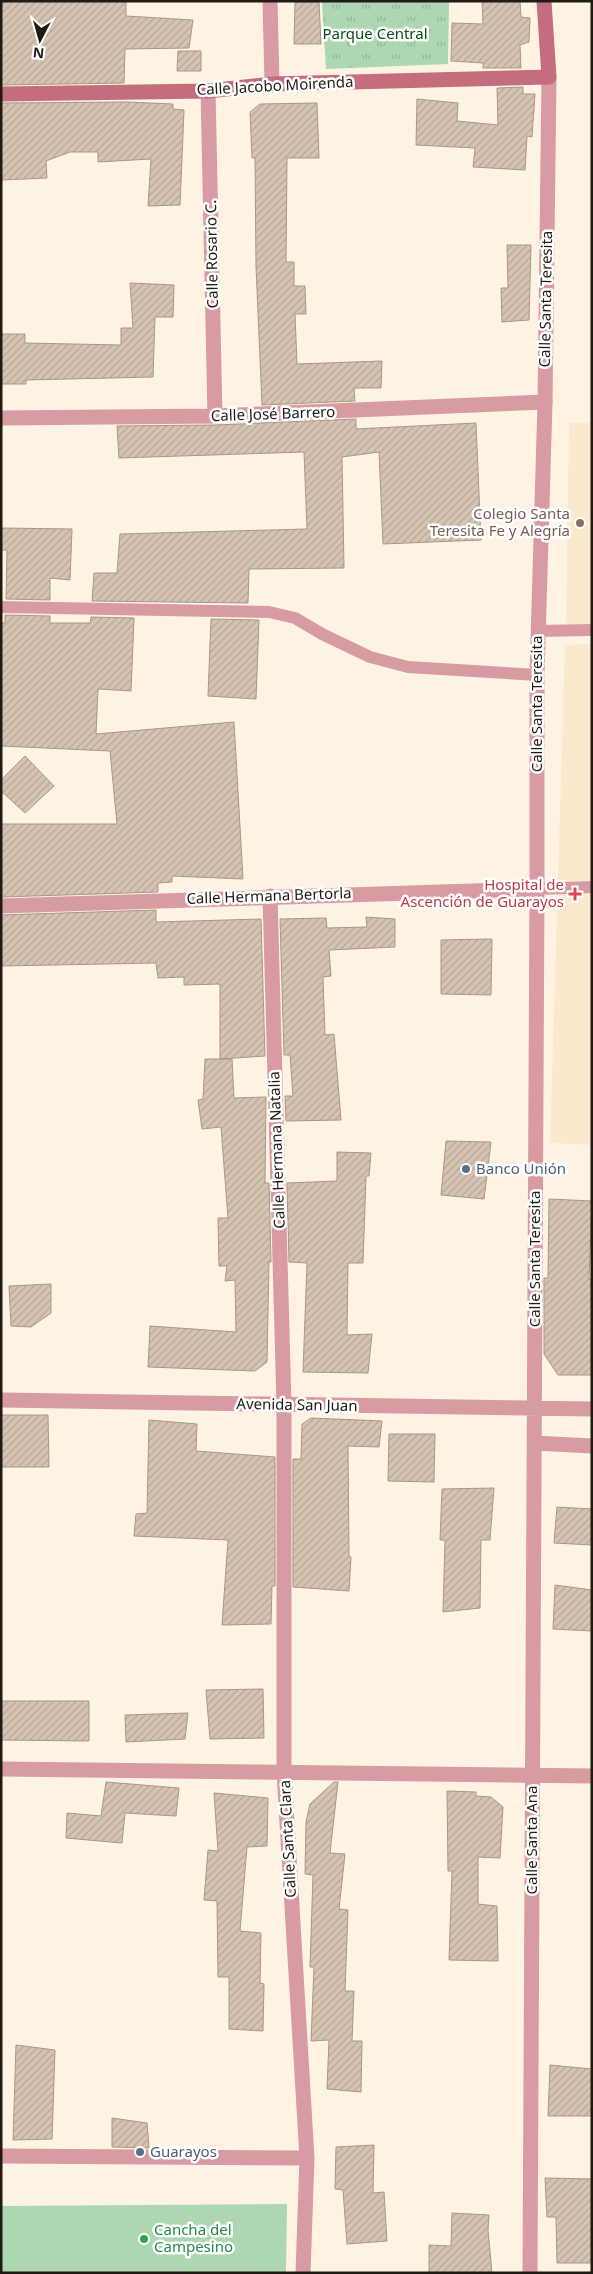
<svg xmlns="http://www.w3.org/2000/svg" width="593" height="2274" font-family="'Noto Sans',sans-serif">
<defs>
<pattern id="park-tufts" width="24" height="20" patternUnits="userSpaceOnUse" patternTransform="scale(1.25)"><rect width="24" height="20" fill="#acd7b0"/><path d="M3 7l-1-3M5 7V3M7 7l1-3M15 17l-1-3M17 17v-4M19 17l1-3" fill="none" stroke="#94b896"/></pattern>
<pattern id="building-hatch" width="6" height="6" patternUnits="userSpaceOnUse" patternTransform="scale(1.25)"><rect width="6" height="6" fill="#d6c3b1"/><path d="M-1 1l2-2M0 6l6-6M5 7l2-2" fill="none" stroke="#b7a797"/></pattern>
</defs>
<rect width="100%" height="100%" fill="#fef3e2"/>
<path fill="#fbe9cd" d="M 592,422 L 592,624 L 566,624 L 569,423 Z
M 592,644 L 592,1145 L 550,1143 L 565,645 Z"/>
<path fill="url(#park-tufts)" d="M 449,1 L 448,64 L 326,69 L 322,2 Z"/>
<path fill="#acd7b0" d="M 287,2204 L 286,2273 L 1,2273 L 1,2206 Z"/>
<path fill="url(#building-hatch)" stroke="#a99686" d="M 1,1 L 126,1 L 126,16 L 193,20 L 189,48 L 125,49 L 124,83 L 1,85 Z
M 482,1 L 520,1 L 521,17 L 530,18 L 529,42 L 520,45 L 521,68 L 483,68 L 483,63 L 451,61 L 452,23 L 483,24 Z
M 295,2 L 319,2 L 321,44 L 294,44 Z
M 178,51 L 201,51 L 201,71 L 177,71 Z
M 523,87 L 523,94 L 535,94 L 532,137 L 527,136 L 525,170 L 473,167 L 475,148 L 416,145 L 417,99 L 458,103 L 457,121 L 498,125 L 497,88 Z
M 127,102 L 173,104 L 173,109 L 184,110 L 180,205 L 148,206 L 151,159 L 98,162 L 98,152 L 70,152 L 46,161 L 47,178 L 1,180 L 1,103 Z
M 317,103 L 319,158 L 287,158 L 286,262 L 294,262 L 294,286 L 305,286 L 306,314 L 295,314 L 297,364 L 382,361 L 381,388 L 354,388 L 355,401 L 262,405 L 256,266 L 255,158 L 252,158 L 250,112 L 260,104 Z
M 507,245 L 531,245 L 529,320 L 502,322 L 501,288 L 508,288 Z
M 130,283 L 174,285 L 173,317 L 155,317 L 153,377 L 26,380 L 26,384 L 1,384 L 1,334 L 25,334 L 25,343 L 121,345 L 121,328 L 133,328 Z
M 356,419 L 356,429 L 476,423 L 481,540 L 383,544 L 379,452 L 342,457 L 344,568 L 249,569 L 248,603 L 92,601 L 94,573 L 117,573 L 120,534 L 307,529 L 304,452 L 119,458 L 117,426 L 215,425 Z
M 1,528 L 72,529 L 70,580 L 50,578 L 50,600 L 6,599 L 7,550 L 1,550 Z
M 5,615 L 50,616 L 50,623 L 90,623 L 91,617 L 134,618 L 131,691 L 98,689 L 96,734 L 234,722 L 243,879 L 172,876 L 172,882 L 158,883 L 158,892 L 1,897 L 1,824 L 117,824 L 110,751 L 1,746 L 1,623 L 5,623 Z
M 211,619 L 259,620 L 256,699 L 208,696 Z
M 25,756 L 54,786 L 25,813 L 1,791 L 1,780 Z
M 156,910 L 156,922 L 261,919 L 265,1056 L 220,1059 L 220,984 L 184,985 L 184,977 L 158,978 L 156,963 L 1,966 L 1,915 Z
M 366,917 L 395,919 L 395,947 L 329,950 L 331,976 L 323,977 L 325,1035 L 334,1034 L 341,1120 L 286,1121 L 285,1096 L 293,1096 L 290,1055 L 284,1055 L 280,919 L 326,918 L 327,928 L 367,927 Z
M 492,939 L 491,995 L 441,994 L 441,940 Z
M 205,1059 L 232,1059 L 234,1098 L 266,1097 L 265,1183 L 269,1183 L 271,1262 L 269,1262 L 267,1362 L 255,1371 L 148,1367 L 150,1326 L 236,1332 L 235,1280 L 225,1281 L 227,1266 L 219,1266 L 218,1218 L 228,1218 L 221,1127 L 202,1129 L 198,1100 L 203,1099 Z
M 446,1141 L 491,1142 L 484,1199 L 441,1195 Z
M 337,1152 L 371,1153 L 369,1176 L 366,1176 L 363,1263 L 348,1263 L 347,1335 L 372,1334 L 368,1373 L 303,1372 L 307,1263 L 289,1262 L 287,1183 L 337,1181 Z
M 549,1199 L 592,1201 L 589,1279 L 592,1280 L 592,1375 L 558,1375 L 544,1354 L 544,1278 L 548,1278 Z
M 51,1284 L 51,1313 L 31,1327 L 11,1326 L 9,1286 Z
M 1,1415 L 48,1415 L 49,1467 L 1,1467 Z
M 311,1418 L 382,1421 L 379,1447 L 348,1446 L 349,1556 L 351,1557 L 349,1591 L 293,1587 L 293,1459 L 301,1459 L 302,1424 Z
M 149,1420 L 197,1424 L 196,1451 L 275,1457 L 275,1586 L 272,1586 L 271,1624 L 222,1625 L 228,1540 L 134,1536 L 136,1514 L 147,1513 Z
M 389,1434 L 435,1434 L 434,1482 L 388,1481 Z
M 494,1488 L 490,1540 L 481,1540 L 480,1608 L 443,1612 L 445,1540 L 440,1540 L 442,1489 Z
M 557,1507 L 592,1509 L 592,1545 L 554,1543 Z
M 555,1585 L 592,1590 L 592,1631 L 553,1629 Z
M 263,1689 L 264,1738 L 210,1739 L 206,1690 Z
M 1,1701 L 89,1701 L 89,1741 L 1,1740 Z
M 188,1713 L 185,1739 L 126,1742 L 125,1715 Z
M 106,1782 L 179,1788 L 176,1816 L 125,1813 L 122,1843 L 66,1838 L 67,1813 L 101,1816 Z
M 334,1782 L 338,1782 L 330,1853 L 345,1854 L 339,1909 L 348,1910 L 345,1991 L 354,1991 L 352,2041 L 362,2041 L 361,2092 L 327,2089 L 329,2040 L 311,2041 L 314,1967 L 310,1967 L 313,1875 L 305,1874 L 306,1822 L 310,1804 Z
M 447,1791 L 476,1792 L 476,1796 L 491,1797 L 503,1807 L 500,1858 L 478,1857 L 478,1904 L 497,1906 L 498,1961 L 449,1960 L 452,1871 L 448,1871 Z
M 214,1793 L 268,1798 L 267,1846 L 247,1847 L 240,1931 L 261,1933 L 260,1983 L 264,1984 L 263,2031 L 229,2029 L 229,1977 L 218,1977 L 217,1901 L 204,1900 L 208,1850 L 218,1851 Z
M 16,2045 L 55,2050 L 52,2139 L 13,2140 Z
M 550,2065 L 592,2069 L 592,2116 L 548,2116 Z
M 112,2118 L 147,2123 L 149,2148 L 112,2147 Z
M 374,2145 L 373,2193 L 384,2192 L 387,2241 L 347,2244 L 343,2190 L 335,2189 L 336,2147 Z
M 545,2178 L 592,2179 L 592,2263 L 557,2263 L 556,2217 L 547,2217 Z
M 452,2213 L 489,2215 L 488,2230 L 492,2273 L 429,2273 L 429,2245 L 451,2246 Z"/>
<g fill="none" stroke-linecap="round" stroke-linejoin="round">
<path stroke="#d89ba4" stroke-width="12" d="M 1,607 L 269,612 L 295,618 L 322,634 L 370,657 L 408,667 L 537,675
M 537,631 L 592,630
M 537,889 L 592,887"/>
<path stroke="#d89ba4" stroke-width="15" d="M 270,1 L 272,84
M 208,91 L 215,416
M 1,418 L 215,416 L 545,402
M 270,896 L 284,1405 L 284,1772 L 307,2158 L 303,2273
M 1,906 L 537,889
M 1,1769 L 592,1776
M 1,2156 L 307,2158"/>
<path stroke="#d89ba4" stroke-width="15" d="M 1,1400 L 592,1409
M 534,1443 L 592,1446
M 530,2273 L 537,889 L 537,675 L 545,402 L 549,77"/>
<path stroke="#c46d7e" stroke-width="15" d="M 1,94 L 208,91 L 272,84 L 549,77 L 544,1"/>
</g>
<circle fill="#8d6e63" stroke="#fff" stroke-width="2" cx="580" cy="523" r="5"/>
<path fill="#e0444e" stroke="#fff" stroke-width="2" d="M572.5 886.5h5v5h5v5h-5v5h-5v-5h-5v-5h5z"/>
<g fill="#5c6f8a" stroke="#fff" stroke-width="2">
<circle cx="466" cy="1169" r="5"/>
<circle cx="140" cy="2152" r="5"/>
</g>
<circle fill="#2e9e5b" stroke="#fff" stroke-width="2" cx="144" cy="2239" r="5"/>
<g text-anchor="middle" stroke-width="5" stroke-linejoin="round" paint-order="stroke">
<g font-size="15" fill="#054e1a" stroke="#fff">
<text x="375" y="39">Parque Central</text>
</g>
<g font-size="15" fill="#1f1a12" stroke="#fff">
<text transform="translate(275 86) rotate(-3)" y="5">Calle Jacobo Moirenda</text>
<text transform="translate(212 254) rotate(-91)" y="5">Calle Rosario C.</text>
<text transform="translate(546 299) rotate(-89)" y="5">Calle Santa Teresita</text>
<text transform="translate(273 414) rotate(-2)" y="5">Calle José Barrero</text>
<text transform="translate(537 704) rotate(-90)" y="5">Calle Santa Teresita</text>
<text transform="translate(269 896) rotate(-2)" y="5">Calle Hermana Bertorla</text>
<text transform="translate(277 1150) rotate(-92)" y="5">Calle Hermana Natalia</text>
<text transform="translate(535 1259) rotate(-90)" y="5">Calle Santa Teresita</text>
<text transform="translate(297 1405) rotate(1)" y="5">Avenida San Juan</text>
<text transform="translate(288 1839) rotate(-93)" y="5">Calle Santa Clara</text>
<text transform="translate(532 1840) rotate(-90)" y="5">Calle Santa Ana</text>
</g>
<g font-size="15" fill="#785e54" stroke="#fff" text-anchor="end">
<text x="570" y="519">Colegio Santa<tspan x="570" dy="17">Teresita Fe y Alegría</tspan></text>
</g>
<g font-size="15" fill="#be3a42" stroke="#fff" text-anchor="end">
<text x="564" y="890">Hospital de<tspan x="564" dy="17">Ascención de Guarayos</tspan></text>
</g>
<g font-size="15" fill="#4e5e75" stroke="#fff" text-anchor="start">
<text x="476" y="1174">Banco Unión</text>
<text x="150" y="2157">Guarayos</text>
</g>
<g font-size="15" fill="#27864d" stroke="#fff" text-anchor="start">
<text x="154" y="2235">Cancha del<tspan x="154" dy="17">Campesino</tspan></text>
</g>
</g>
<rect width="593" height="2274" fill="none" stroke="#1f1a12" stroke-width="5"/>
<g transform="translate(40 40) rotate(186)" stroke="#ffffff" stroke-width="4" paint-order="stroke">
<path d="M0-4L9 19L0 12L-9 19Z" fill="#1f1a12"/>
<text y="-8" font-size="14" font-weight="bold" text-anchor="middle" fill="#1f1a12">N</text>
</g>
</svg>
